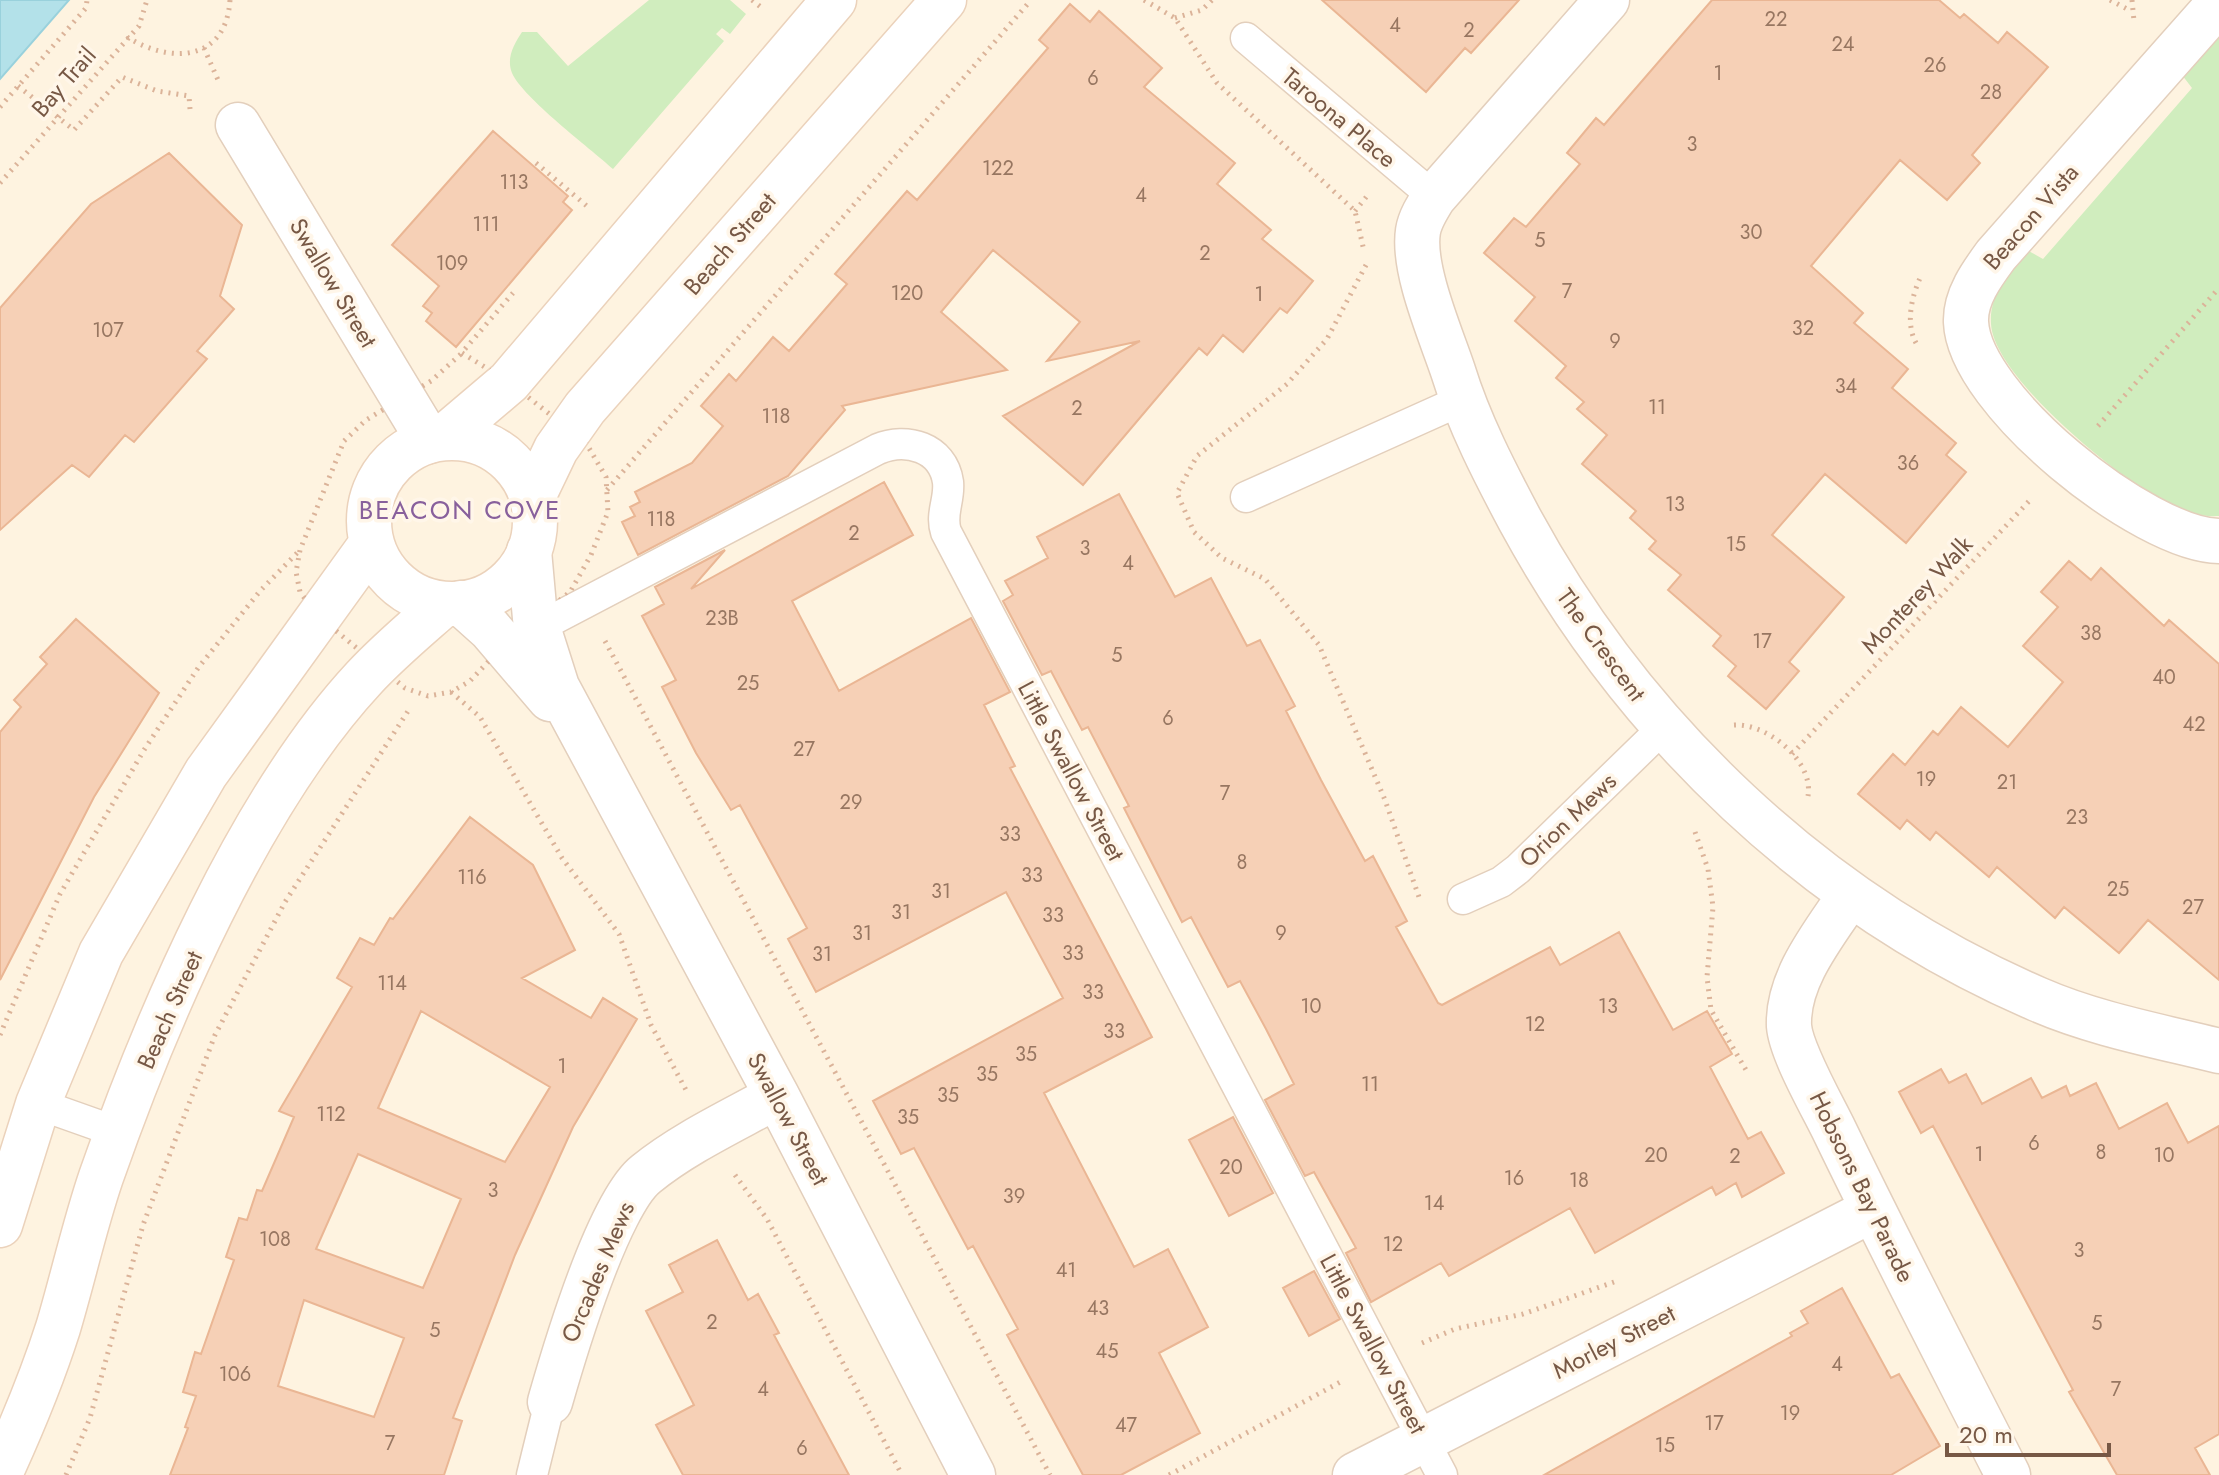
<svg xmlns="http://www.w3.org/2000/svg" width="2219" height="1475" font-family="Jost,sans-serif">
<rect width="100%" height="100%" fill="#fef3e0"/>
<path fill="#d0edbe" d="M 649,0 L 730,0 L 746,14 L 730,34 L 722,28 L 716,34 L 724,41 L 613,169 C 590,148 523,98 512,73 C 506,58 514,44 522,32 L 537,32 L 568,66 Z
M 2219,29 L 2219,516 C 2198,517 2179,512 2161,501 C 2116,475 1994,377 1991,324 C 1989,293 2010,274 2027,250 L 2043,259 L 2192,88 L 2182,75 Z"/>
<path fill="#b3e1e9" stroke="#99d1dc" stroke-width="2" d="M 0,0 L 69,0 L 0,79 Z"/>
<path fill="#f6d0b6" stroke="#eab694" stroke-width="2" fill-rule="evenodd" d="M 1322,0 L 1519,0 L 1471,53 L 1465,48 L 1426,92 Z
M 1712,0 L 1939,0 L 1960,18 L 1964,14 L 1998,43 L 2007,32 L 2048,67 L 1972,155 L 1980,163 L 1947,200 L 1900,160 L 1811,266 L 1863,313 L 1854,323 L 1908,369 L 1892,388 L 1956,443 L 1946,455 L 1966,472 L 1906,543 L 1825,474 L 1772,535 L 1844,597 L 1789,662 L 1799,671 L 1766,709 L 1728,676 L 1736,666 L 1713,646 L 1721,636 L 1668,590 L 1681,575 L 1649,549 L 1656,541 L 1630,518 L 1636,511 L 1582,464 L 1607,435 L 1577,409 L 1584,402 L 1556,378 L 1566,366 L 1515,321 L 1535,297 L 1484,253 L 1514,218 L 1526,227 L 1580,164 L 1567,153 L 1596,118 L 1604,125 Z
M 1070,4 L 1090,22 L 1099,11 L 1162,68 L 1144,87 L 1235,163 L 1217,184 L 1271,230 L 1262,239 L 1313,281 L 1287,313 L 1280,308 L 1243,352 L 1223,335 L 1207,355 L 1199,348 L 1083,485 L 1003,416 L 1140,341 L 1047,361 L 1080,322 L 993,250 L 941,312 L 1007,370 L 842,406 L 845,410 L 788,476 L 638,555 L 622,522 L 635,516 L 630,507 L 640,502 L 635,492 L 692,463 L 723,426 L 701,406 L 729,374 L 736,381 L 773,337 L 789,351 L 847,284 L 835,274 L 907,191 L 917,200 L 1048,48 L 1039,40 Z
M 493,131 L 568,196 L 563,202 L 572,210 L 456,347 L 426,321 L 432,313 L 423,306 L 439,286 L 392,245 Z
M 169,153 L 242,225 L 220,296 L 234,309 L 197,351 L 207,359 L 134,442 L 125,435 L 89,477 L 72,465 L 0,530 L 0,308 L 91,204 Z
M 884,482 L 913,535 L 792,601 L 839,691 L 971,618 L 1010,692 L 984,705 L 1015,766 L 1010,768 L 1152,1037 L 1044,1093 L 1134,1267 L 1168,1249 L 1208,1327 L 1159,1353 L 1200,1433 L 1121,1475 L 1083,1475 L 1007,1335 L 1018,1329 L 973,1246 L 968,1249 L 914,1148 L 901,1154 L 873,1101 L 1063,998 L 1006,892 L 816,992 L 788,939 L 807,928 L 740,805 L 731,810 L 696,753 L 662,687 L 676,680 L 642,616 L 664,604 L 655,587 L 725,550 L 691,589 Z
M 1119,494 L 1175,597 L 1211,578 L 1247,646 L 1260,640 L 1295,706 L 1286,711 L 1321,780 L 1365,861 L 1373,856 L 1407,921 L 1396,927 L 1438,1003 L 1442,1005 L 1550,947 L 1560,965 L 1619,932 L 1673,1030 L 1707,1011 L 1732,1054 L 1710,1067 L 1748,1139 L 1761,1132 L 1784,1173 L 1742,1197 L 1736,1183 L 1716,1195 L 1712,1187 L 1595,1253 L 1570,1208 L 1449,1276 L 1441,1263 L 1371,1302 L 1346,1253 L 1356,1248 L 1314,1172 L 1305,1176 L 1265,1100 L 1294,1084 L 1266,1029 L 1240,981 L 1228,987 L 1191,917 L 1182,922 L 1124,808 L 1129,806 L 1088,727 L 1082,730 L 1051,671 L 1042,675 L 1003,601 L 1013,595 L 1005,581 L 1048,558 L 1037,537 Z
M 2069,561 L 2091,580 L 2101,568 L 2164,626 L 2169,620 L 2219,664 L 2219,980 L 2148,920 L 2119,953 L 2064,907 L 2055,918 L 1997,867 L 1989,877 L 1936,832 L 1930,840 L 1907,820 L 1900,829 L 1858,794 L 1893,754 L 1905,765 L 1933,731 L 1938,735 L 1961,707 L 2008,747 L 2063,682 L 2023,646 L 2058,607 L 2041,592 Z
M 76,619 L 159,693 L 94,797 L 0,980 L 0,732 L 21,707 L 14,700 L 47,664 L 40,657 Z
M 470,817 L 533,865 L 575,950 L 522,978 L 591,1018 L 603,998 L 637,1019 L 573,1127 L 515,1255 L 453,1418 L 462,1421 L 444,1475 L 170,1475 L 188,1428 L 185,1427 L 196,1396 L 183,1392 L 195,1352 L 201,1354 L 234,1260 L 226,1257 L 239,1218 L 247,1220 L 257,1190 L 262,1191 L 294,1117 L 279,1111 L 352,987 L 337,978 L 360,938 L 374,945 L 390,918 L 393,919 ZM 421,1011 L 550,1087 L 505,1162 L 378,1108 ZM 358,1154 L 461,1199 L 423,1288 L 316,1249 ZM 304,1300 L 404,1338 L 374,1417 L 278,1386 Z
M 1941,1069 L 1949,1083 L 1966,1074 L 1982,1104 L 2031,1078 L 2042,1098 L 2066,1086 L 2070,1096 L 2096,1083 L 2119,1129 L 2167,1103 L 2188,1143 L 2219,1126 L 2219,1434 L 2195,1448 L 2210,1475 L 2117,1475 L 2069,1392 L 2073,1390 L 1933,1126 L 1921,1133 L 1899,1092 Z
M 1233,1117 L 1273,1193 L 1229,1216 L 1189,1140 Z
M 717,1240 L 748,1300 L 758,1294 L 779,1333 L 774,1335 L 849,1475 L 683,1475 L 656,1425 L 694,1405 L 646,1311 L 683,1292 L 669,1265 Z
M 1314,1271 L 1340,1319 L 1309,1336 L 1283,1288 Z
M 1842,1288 L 1891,1378 L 1899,1374 L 1940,1446 L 1891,1475 L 1544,1475 L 1792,1336 L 1790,1333 L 1808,1323 L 1801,1311 Z"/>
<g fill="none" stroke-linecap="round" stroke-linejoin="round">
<defs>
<path id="lane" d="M 1246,38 L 1434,197
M 1246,497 L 1462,400
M 537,628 L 878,449 C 906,437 943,447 948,482 C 950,500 940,514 946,532 L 1442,1475
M 1463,899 L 1501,882 L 1518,869 L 1664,727
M 38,1104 L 117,1132
M 532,1475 L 550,1402"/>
<path id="street" d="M 1607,0 L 1434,197 C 1427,208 1420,219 1418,231 C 1412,269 1441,335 1453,371 C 1469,423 1495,473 1520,520 C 1634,730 1817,904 2037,999 C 2094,1024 2159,1036 2219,1051
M 2219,3 L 1996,255 C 1982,274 1965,297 1966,322 C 1969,400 2144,540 2219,541
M 238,125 L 429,441
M 529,551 L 535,618 L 557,687 L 777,1096 L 973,1475
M 461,603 L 490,629 L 550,699
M 1850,895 C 1825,933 1787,978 1789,1026 C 1791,1052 1823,1107 1835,1132 C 1891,1248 1950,1361 2008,1475
M 550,1402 C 564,1353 608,1204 646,1174 C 684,1143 734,1120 777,1096
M 1355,1475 L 1872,1210"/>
<path id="secondary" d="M 443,438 L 509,382 L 834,0
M369 521a83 83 0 1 1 166 0a83 83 0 1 1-166 0Z
M 532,499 L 556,449 L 585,408 L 944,0
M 0,1225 L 38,1104 L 101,953 L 206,773 L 372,543
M 0,1474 C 22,1426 42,1378 58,1328 C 73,1278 84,1227 101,1177 C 157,1017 249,802 364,678 C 389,651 417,628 444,604"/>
</defs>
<use href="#lane" stroke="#e3cfbc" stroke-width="33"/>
<use href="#street" stroke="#e3cfbc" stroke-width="47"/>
<use href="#secondary" stroke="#ebd2bb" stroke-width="47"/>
<path stroke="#dbb399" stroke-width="5" stroke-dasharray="2 6" stroke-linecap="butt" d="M 752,0 L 762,8
M 1144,0 L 1175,18 L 1217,83 L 1355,211 L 1364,251
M 2110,0 L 2131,11
M 2132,0 L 2134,21
M 1175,18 L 1202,10 L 1212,0
M 127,37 C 170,64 226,62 230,0
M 204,48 L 218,80
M 18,86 L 74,130 L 122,77 L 157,91 L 189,96 L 190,109
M 0,107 L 86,8 L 87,0
M 536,163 L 588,207
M 0,183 L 139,26 L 147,0
M 1355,211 L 1367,196
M 1366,265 L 1327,339 L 1287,384 L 1197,456 L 1177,493 L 1194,532 L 1222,558 L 1265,579 L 1319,645 L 1385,800 L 1419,897
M 1916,343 C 1905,323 1912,295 1921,276
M 465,349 L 513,293
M 462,353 L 509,382 L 586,443 L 606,477 L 608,512 L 591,555 L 570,592 L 504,645 L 470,681 L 451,692 L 428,696 L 405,688 L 318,616 L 300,592 L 296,572 L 300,550 L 344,441 L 366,420 L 431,381 Z
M 2098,426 L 2219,288
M 607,490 L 1031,0
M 605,641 L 1050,1475
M 451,692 L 480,717 L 562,858 L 619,934 L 651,1025 L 686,1090
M 1734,725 C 1767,723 1814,761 1808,796
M 1792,754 L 2032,498
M 1695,832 L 1708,869 L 1713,907 L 1707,977 L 1711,1010 L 1746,1070
M 0,1035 L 60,894 L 144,750 L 198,668 L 260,591 L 299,551
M 735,1175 L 767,1219 L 902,1475
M 1422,1343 L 1455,1329 L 1523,1314 L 1614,1282
M 66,1475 L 90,1418 L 143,1225 L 215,1035 L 285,902 L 410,708
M 1169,1475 L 1344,1380"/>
<use href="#lane" stroke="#fff" stroke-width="30"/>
<use href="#street" stroke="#fff" stroke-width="44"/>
<use href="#secondary" stroke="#fff" stroke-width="44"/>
</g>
<g text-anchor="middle" stroke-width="7" stroke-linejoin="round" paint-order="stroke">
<g font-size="20" fill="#977661">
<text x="1776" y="26">22</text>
<text x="1395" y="32">4</text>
<text x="1469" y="37">2</text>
<text x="1843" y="51">24</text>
<text x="1935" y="72">26</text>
<text x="1718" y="80">1</text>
<text x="1093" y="85">6</text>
<text x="1991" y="99">28</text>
<text x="1692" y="151">3</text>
<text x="998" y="175">122</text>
<text x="514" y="189">113</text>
<text x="1141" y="202">4</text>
<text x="486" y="231">111</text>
<text x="1751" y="239">30</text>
<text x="1540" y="247">5</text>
<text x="1205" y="260">2</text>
<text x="452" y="270">109</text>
<text x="1567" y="298">7</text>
<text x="907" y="300">120</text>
<text x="1259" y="301">1</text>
<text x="1803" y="335">32</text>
<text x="108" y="337">107</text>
<text x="1615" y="348">9</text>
<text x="1846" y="393">34</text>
<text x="1657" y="414">11</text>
<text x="1077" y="415">2</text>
<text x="776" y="423">118</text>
<text x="1908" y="470">36</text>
<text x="1675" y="511">13</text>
<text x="661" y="526">118</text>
<text x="854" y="540">2</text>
<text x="1736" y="551">15</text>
<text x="1085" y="555">3</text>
<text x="1128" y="570">4</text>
<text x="722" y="625">23B</text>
<text x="2091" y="640">38</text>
<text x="1762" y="648">17</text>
<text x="1117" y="662">5</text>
<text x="2164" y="684">40</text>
<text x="748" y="690">25</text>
<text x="1168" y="725">6</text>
<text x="2194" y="731">42</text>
<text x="804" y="756">27</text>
<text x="1926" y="786">19</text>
<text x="2007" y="789">21</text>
<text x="1225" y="800">7</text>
<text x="851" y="809">29</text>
<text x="2077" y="824">23</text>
<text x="1010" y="841">33</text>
<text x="1242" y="869">8</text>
<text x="1032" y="882">33</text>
<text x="472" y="884">116</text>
<text x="2118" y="896">25</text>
<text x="941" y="898">31</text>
<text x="2193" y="914">27</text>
<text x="901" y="919">31</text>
<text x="1053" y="922">33</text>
<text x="862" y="940">31</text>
<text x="1281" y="940">9</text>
<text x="1073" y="960">33</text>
<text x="822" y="961">31</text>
<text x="392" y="990">114</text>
<text x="1093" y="999">33</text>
<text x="1311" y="1013">10</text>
<text x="1608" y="1013">13</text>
<text x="1535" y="1031">12</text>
<text x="1114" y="1038">33</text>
<text x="1026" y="1061">35</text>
<text x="562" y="1073">1</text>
<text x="987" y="1081">35</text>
<text x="1370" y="1091">11</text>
<text x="948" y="1102">35</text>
<text x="331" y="1121">112</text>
<text x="908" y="1124">35</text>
<text x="2034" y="1150">6</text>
<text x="2101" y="1159">8</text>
<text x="1979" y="1161">1</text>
<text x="1656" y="1162">20</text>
<text x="2164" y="1162">10</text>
<text x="1735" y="1163">2</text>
<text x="1231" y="1174">20</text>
<text x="1514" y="1185">16</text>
<text x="1579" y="1187">18</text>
<text x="493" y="1197">3</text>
<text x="1014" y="1203">39</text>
<text x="1434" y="1210">14</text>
<text x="275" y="1246">108</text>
<text x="1393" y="1251">12</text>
<text x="2079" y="1257">3</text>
<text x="1066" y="1277">41</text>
<text x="1098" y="1315">43</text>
<text x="712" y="1329">2</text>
<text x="2097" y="1330">5</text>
<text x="435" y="1337">5</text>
<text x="1107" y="1358">45</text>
<text x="1837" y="1371">4</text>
<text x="235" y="1381">106</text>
<text x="763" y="1396">4</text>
<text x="2116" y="1396">7</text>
<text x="1790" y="1420">19</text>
<text x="1714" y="1430">17</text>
<text x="1126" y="1432">47</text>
<text x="390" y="1450">7</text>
<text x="1665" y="1452">15</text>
<text x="802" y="1455">6</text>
</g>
<g font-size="24" fill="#775845" stroke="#fff6e9">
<text transform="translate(64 82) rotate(-49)" y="8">Bay Trail</text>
<text transform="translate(1339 118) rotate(40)" y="8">Taroona Place</text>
<text transform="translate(2031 217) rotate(-49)" y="8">Beacon Vista</text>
<text transform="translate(730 244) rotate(-49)" y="8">Beach Street</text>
<text transform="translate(333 283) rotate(59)" y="8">Swallow Street</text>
<text transform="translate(1917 595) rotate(-47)" y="8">Monterey Walk</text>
<text transform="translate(1601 645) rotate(54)" y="8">The Crescent</text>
<text transform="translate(1071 771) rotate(62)" y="8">Little Swallow Street</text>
<text transform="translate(1568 820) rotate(-44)" y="8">Orion Mews</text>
<text transform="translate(170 1010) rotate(-66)" y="8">Beach Street</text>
<text transform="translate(788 1119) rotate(62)" y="8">Swallow Street</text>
<text transform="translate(1862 1187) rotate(64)" y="8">Hobsons Bay Parade</text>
<text transform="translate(598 1272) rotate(-67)" y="8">Orcades Mews</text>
<text transform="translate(1614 1342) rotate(-27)" y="8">Morley Street</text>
<text transform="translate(1373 1344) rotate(62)" y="8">Little Swallow Street</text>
</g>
<g font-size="26" letter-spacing="2" fill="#88609c" stroke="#fff6e9">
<text x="460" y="519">BEACON COVE</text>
</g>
</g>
<path d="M1947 1443v12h162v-12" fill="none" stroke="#775845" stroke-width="4"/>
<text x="1959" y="1443" font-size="24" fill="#775845" stroke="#fff6e9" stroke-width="6" paint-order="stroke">20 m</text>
</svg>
